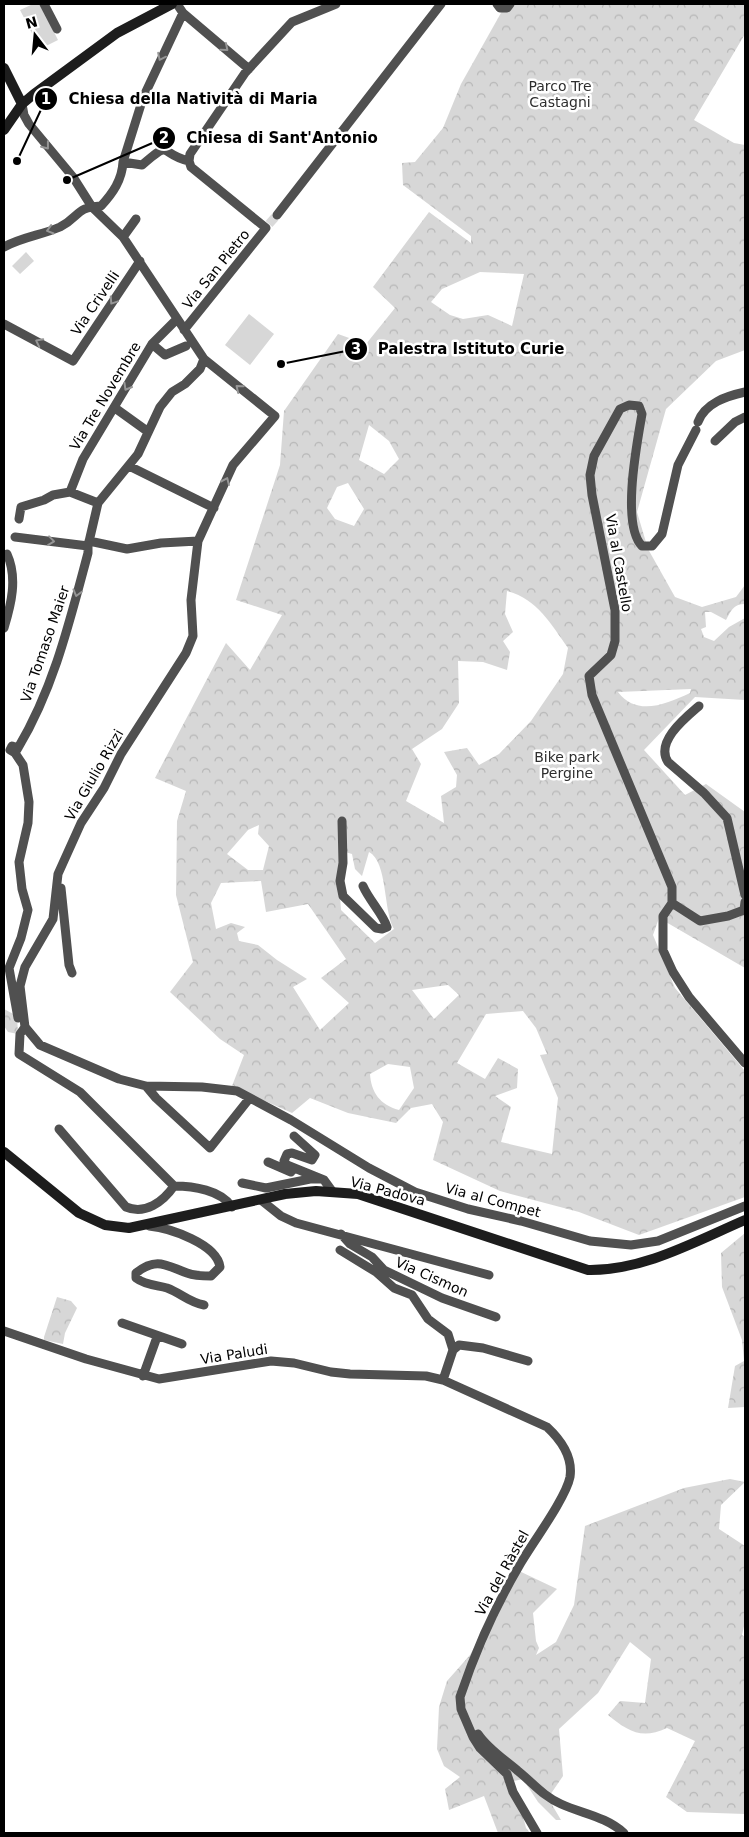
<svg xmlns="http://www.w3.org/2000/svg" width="749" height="1837" font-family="'DejaVu Sans',sans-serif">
<defs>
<pattern id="forest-crowns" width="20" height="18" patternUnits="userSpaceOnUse" patternTransform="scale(1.25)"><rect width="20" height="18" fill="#d7d7d7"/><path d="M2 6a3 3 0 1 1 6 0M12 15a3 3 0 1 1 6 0" fill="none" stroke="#b7b7b7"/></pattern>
</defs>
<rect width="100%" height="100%" fill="#fff"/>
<path fill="#d7d7d7" d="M 33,4 L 40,4 L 58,40 L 40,49 L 20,10 Z
M 26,252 L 34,261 L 20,274 L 12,266 Z
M 249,314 L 274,334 L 250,365 L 225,345 Z"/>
<path fill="url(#forest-crowns)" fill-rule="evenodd" d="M 506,4 L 745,4 L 745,34 L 694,120 L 734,143 L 745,145 L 745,350 L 716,361 L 666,409 L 637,512 L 648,549 L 675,597 L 702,607 L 736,597 L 745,585 L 745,604 C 733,604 731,611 726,620 L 711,612 L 705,612 L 706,627 L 701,629 L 704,637 L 714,641 L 729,627 L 745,618 L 745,700 L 695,697 L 644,750 L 685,795 L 706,784 L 745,812 L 745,968 L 659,918 L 653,935 L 675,988 L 745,1071 L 745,1197 L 639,1235 L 579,1212 L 500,1191 L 433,1160 L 443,1122 L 432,1104 L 411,1108 L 396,1123 L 348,1113 L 310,1098 L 292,1113 L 232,1086 L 244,1055 L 220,1039 L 170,992 L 193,962 L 176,895 L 177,821 L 186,791 L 155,778 L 226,643 L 250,670 L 282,615 L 236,600 L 280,465 L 284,411 L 338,334 L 366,344 L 395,308 L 373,287 L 429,212 L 471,243 L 471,236 L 403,185 L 402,163 L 415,162 L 443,128 L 461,84 ZM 480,272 L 524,274 L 512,326 L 488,315 L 463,319 L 450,315 L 431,302 L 442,289 ZM 369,425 L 389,441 L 399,459 L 384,474 L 359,460 ZM 348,483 L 364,509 L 354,526 L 335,519 L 327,508 L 337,487 ZM 507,591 C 537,599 551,624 568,648 L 563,674 L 531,721 L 499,754 L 479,765 L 467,748 L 444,752 L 457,775 L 456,787 L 441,796 L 444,823 L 406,801 L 421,764 L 412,749 L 442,729 L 459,703 L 458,661 L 483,662 L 507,670 L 510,652 L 503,641 L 513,632 L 505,614 ZM 691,689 L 690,693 C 666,704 637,717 618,692 ZM 259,825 L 258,834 L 269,846 L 263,870 L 248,870 L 227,854 L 248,830 ZM 345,852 L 352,854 L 355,869 L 362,876 L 369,852 C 388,862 383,911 394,929 L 375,943 L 341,910 L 338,866 ZM 261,881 L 266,912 L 308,904 L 346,959 L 321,978 L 349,1003 L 320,1030 L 293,987 L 307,979 L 277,960 L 258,945 L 239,941 L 237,933 L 245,927 L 231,923 L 216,929 L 211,903 L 221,883 ZM 448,985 L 459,995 L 434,1019 L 412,990 ZM 523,1011 L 536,1028 L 547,1054 L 540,1055 L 558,1098 L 552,1154 L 501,1142 L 511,1107 L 495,1096 L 517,1088 L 518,1069 L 498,1058 L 485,1079 L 457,1063 L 486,1014 ZM 388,1064 L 410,1067 L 414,1088 L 399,1110 C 380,1105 371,1092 370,1074 Z
M 4,1009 L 17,1016 L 18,1034 L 8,1032 L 4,1026 Z
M 745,1233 L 745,1407 L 728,1408 L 735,1366 L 744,1361 L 742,1340 L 722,1287 L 721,1253 Z
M 57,1297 L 71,1301 L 77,1308 L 65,1333 L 63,1344 L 44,1340 L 44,1337 Z
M 730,1479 L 745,1482 L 721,1505 L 719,1529 L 745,1546 L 745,1622 L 742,1635 L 745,1637 L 745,1814 L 687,1812 L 666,1797 L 695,1741 L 667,1728 C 641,1740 628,1731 608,1715 L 620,1701 L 645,1703 L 651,1659 L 630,1642 L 598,1693 L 559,1729 L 563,1776 L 548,1798 L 561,1820 L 556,1820 L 538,1802 L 523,1779 L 514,1781 L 526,1828 L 530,1833 L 498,1833 L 484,1796 L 449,1810 L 445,1789 L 460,1777 L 444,1766 L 437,1749 L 439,1707 L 447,1681 L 470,1655 L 517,1570 L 557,1589 L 533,1613 L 536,1641 L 539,1648 L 536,1655 L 556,1642 L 574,1605 L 585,1526 L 684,1488 Z"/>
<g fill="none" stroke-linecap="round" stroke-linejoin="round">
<path stroke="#d9d9d9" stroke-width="9" stroke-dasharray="9 4.5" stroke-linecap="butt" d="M 269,224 L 277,215"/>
<path stroke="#505050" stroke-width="9" d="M 44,4 L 57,29
M 177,4 L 183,13 L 249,69
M 497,4 L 500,8 L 507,8 L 510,4
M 22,104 L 24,115 L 29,124 L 73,177 L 92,207 L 123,237 L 204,359 L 275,416 L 233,465 L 198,541 L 191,600 L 193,636 L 186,653 L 121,754 L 104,788 L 81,823 L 58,874 L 53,919 L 25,967 L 20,986 L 25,1027 L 40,1045 L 119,1079 L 146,1086 L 202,1087 L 237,1091 L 291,1120 L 369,1168 L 415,1192 L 468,1209 L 521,1221 L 590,1241 L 631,1245 L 658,1241 L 745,1206
M 123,162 L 142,165 C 173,138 158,154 189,161
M 277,215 L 441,4
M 123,237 L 136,219
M 4,247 C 22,237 42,235 60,227 C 80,217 75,207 101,206 C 113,193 122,180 123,162 L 143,98 L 183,13
M 4,324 L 73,361 L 140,261
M 184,330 L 266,228 L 191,167 L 189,161 L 190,154 L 245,73 L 292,22 L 336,4
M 152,344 L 165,355 L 186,346
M 115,408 L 147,431
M 698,422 C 705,403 727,396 745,392
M 696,430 L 678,465 L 662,534 L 652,546 L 642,546 C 621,525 637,443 642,414 L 639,406 L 629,405 L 620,409 L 594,456 L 590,475 L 592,495 L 615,610 L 615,641 L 611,655 L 589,676 L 592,695 L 672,887 L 672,903 L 663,916 L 663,950 L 673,972 L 689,997 L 745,1063
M 715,441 L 735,422 L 745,417
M 129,466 L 214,508
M 70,492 L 83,459 L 152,344 L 176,320
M 98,503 L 138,454 L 160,407 L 172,392 L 185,384 L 200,369 L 204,359
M 19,519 L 21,507 L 44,500 L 53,495 L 70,492 L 98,503
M 15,537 L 88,546
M 89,541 L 127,549 L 161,543 L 198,541
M 4,628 C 11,605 18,578 7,554
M 699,706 C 685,718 655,742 668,762 L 704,793 L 727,818 L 745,895
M 12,746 L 18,748 L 15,753 L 10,750 Z
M 18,748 C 54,688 70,620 88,553 L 88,546 L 98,503
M 15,753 L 23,765 L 29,802 L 28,823 L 19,862 L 22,889 L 28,910 L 21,938 L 9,968 L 18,1018
M 342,821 L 343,863 L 340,881 L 343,896 L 376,928 L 382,929 L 387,927 C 383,914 369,900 363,886
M 61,888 L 69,965 L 72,973
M 672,903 L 700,921 L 728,916 L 744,910 L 745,902
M 25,1027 L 20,1034 L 19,1054 L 80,1092 L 174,1186 C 163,1202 145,1215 126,1207 L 59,1129
M 146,1086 L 156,1098 L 210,1148 L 249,1099
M 294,1136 L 315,1155 L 312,1160 L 292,1153 L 287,1154 L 284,1161 L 287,1165 L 324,1180 L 332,1191
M 268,1162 L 291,1172
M 242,1183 L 266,1188 L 310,1179 L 319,1179
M 174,1186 C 193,1186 221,1190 232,1207
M 261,1200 L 281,1216 L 296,1223 L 489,1275
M 149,1226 C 170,1228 217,1244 220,1267 L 211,1276 C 203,1276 195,1276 187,1273 C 167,1266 157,1256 136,1273 L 136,1278 C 145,1285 156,1285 167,1288 C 181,1293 188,1302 204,1305
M 341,1234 L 350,1244 L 372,1257 L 384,1270 L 442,1298 L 496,1317
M 340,1250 L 376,1272 L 394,1288 L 412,1295 L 428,1319 L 448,1334 L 453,1350
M 122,1323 L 182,1344
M 4,1331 L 86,1359 L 159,1379 L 271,1361 L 294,1363 L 331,1372 L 350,1374 L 426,1376 L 443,1380 L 547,1427 C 561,1440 573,1457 570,1477 C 566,1498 531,1545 519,1566 C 495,1607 475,1652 460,1697 L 461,1709 L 473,1737 L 480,1748 L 507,1774 L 513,1792 L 537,1833
M 143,1376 L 157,1337
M 443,1380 L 453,1350 L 459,1345 L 483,1348 L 528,1361
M 478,1734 C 488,1749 504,1759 518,1771 C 533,1783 543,1796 561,1804 C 583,1814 605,1816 624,1833"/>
<path stroke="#1d1d1d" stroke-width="10" d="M 4,68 L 22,104
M 4,130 L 22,104 L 34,94 L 117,33 L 172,4
M 4,1152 L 79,1213 L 105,1225 L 129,1228 L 285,1194 L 316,1191 L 358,1194 L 588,1270 C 643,1271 696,1241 745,1220"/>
</g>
<defs><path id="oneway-chevron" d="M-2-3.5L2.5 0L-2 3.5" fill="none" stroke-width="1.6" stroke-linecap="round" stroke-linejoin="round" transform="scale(1.25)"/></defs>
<g stroke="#969696">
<use href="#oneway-chevron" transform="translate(225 48) rotate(40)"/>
<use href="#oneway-chevron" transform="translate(161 57) rotate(116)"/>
<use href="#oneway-chevron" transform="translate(46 146) rotate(52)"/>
<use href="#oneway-chevron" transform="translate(50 230) rotate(163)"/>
<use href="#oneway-chevron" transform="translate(113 301) rotate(124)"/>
<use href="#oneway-chevron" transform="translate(39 342) rotate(-153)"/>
<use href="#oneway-chevron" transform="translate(127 387) rotate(120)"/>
<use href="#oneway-chevron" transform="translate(239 388) rotate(-141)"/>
<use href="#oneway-chevron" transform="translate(226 481) rotate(-66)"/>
<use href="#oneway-chevron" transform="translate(51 541) rotate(7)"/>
<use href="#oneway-chevron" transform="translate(77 593) rotate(105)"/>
</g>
<g text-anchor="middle" stroke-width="5" stroke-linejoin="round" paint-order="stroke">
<g font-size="14" fill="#2e2e2e" stroke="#fff">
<text x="560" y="91">Parco Tre<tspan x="560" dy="16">Castagni</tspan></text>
<text x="567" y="762">Bike park<tspan x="567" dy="16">Pergine</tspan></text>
</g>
<g font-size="14" fill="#000" stroke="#fff">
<text transform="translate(216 269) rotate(-51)" y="5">Via San Pietro</text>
<text transform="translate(95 303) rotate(-56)" y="5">Via Crivelli</text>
<text transform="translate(105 396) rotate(-59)" y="5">Via Tre Novembre</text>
<text transform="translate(619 563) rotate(80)" y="5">Via al Castello</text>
<text transform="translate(45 644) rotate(-71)" y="5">Via Tomaso Maier</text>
<text transform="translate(94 775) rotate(-60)" y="5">Via Giulio Rizzi</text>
<text transform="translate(388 1191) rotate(15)" y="5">Via Padova</text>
<text transform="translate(493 1200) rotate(15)" y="5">Via al Compet</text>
<text transform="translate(432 1277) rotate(24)" y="5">Via Cismon</text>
<text transform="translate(234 1354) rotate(-9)" y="5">Via Paludi</text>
<text transform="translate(502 1573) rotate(-61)" y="5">Via del Ràstel</text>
</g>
</g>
<path fill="none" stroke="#000" stroke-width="2" d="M17 161L46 99M67 180L164 138M281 364L356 349"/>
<g fill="#000" stroke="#fff" stroke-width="2">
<circle cx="17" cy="161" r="5"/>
<circle cx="67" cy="180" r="5"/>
<circle cx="281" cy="364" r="5"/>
<circle cx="46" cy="99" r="12"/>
<circle cx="164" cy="138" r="12"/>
<circle cx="356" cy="349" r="12"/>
</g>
<g font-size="15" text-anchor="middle" font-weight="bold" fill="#fff">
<text x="46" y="104">1</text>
<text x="164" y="143">2</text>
<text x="356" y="354">3</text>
</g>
<g font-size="15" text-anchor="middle" font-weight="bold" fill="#000" stroke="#fff" stroke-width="5" stroke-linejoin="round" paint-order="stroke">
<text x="193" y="104">Chiesa della Natività di Maria</text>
<text x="282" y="143">Chiesa di Sant'Antonio</text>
<text x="471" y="354">Palestra Istituto Curie</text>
</g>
<rect width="749" height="1837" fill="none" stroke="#000000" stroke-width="10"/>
<g transform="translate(35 35) rotate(344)" stroke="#ffffff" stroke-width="4" paint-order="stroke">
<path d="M0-4L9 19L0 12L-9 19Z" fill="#000000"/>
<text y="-8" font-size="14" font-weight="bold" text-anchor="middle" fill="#000000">N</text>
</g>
</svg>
